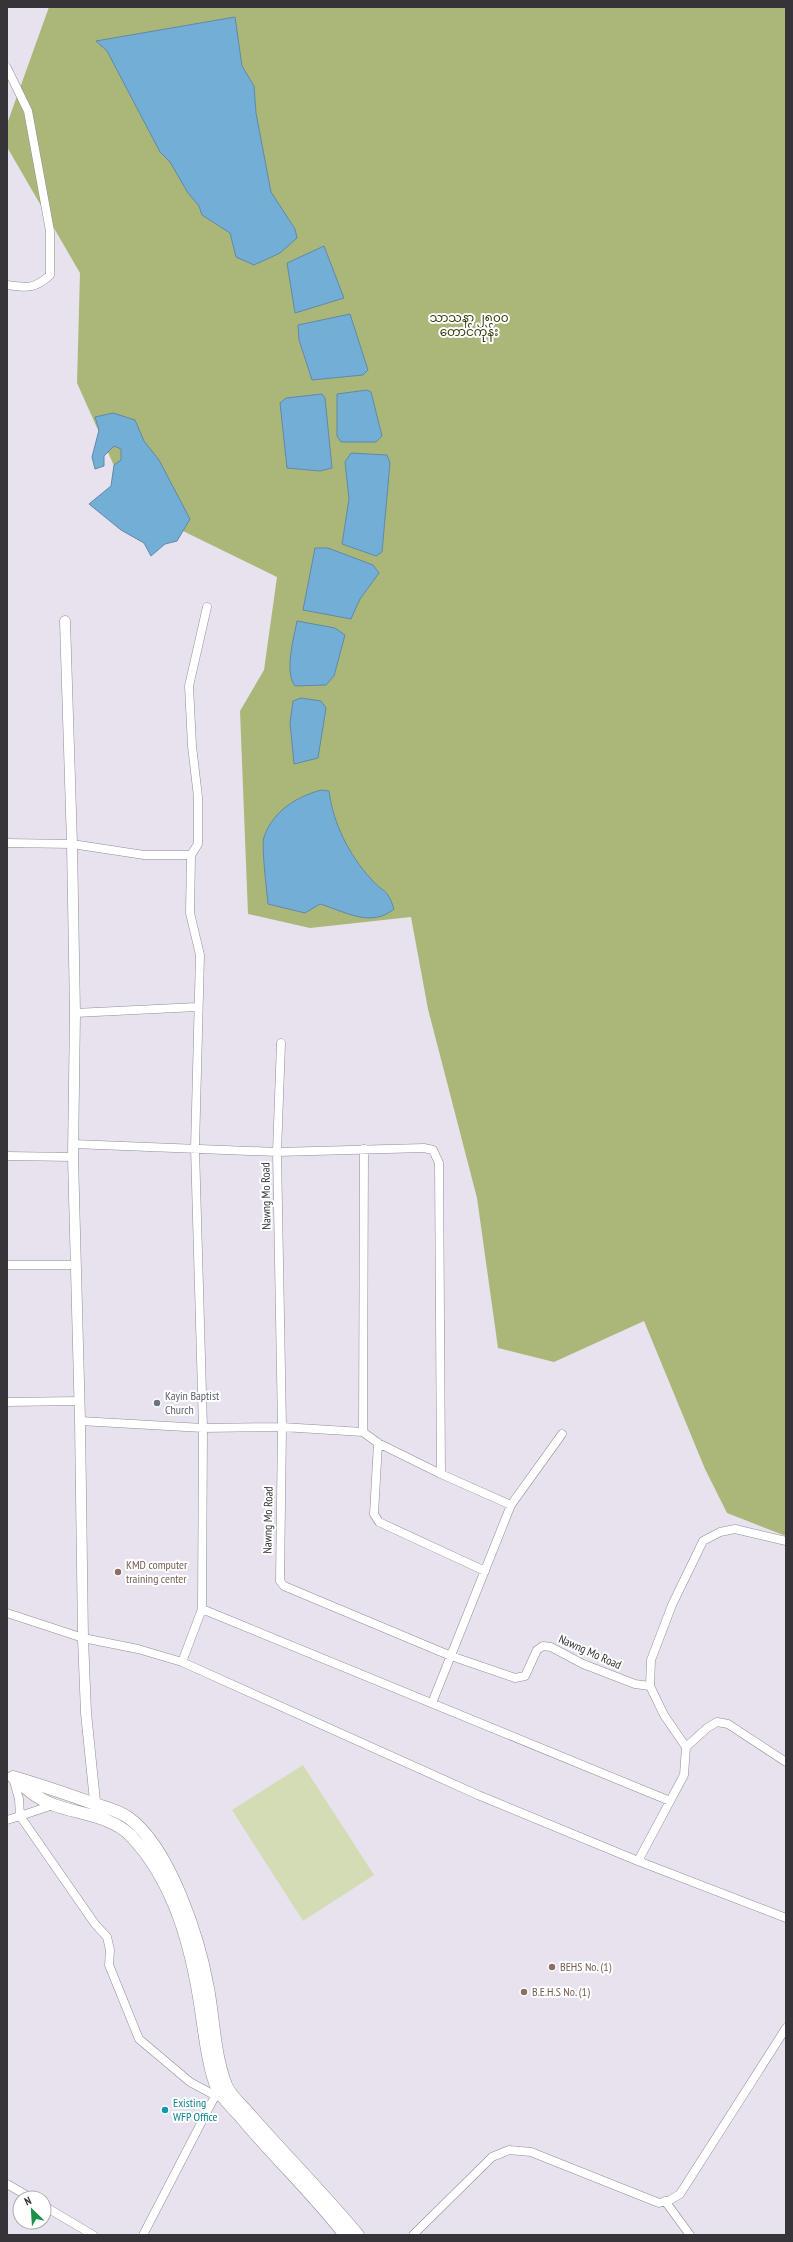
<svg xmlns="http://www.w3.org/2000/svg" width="793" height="2242" font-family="'PT Sans Narrow','Noto Sans Myanmar',sans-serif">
<rect width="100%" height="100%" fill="#e7e2ed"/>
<path fill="#d4dcb6" d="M 303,1765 L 374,1875 L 303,1921 L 232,1810 Z"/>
<path fill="#abb778" d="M 49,7 L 786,7 L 786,1536 L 727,1513 L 705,1469 L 644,1321 L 554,1362 L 498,1348 L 477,1198 L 428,1009 L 411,917 L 310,928 L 248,914 L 240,711 L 264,670 L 277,577 L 132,506 L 77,383 L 80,273 L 7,147 L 7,124 Z"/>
<path fill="#73aed7" stroke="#6189a7" d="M 235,17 L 242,66 L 254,86 L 256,113 L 271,192 L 295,229 L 297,238 L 280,253 L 254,265 L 236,257 L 230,233 L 202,215 L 199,206 L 188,193 L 170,162 L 160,152 L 107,51 L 96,41 Z
M 324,246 L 344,298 L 295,313 L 287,263 Z
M 350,314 L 368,370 L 363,375 L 312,380 L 299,340 L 298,325 Z
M 367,390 L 371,392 L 382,436 L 376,442 L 341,442 L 337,436 L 337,394 Z
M 322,394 L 325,398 L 332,468 L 320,471 L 287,468 L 280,403 L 286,398 Z
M 113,413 L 135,420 L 144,441 L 159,460 L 190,519 L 177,541 L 165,544 L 151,556 L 144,543 L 121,530 L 89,504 L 111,486 L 114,465 L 121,460 L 121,449 L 114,446 L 104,456 L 104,466 L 95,469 L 92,457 L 99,430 L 95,417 Z
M 351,453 L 387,455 L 390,463 L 382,552 L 376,556 L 342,544 L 349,499 L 345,462 Z
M 315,548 L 328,548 L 373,565 L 379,573 L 360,599 L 351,619 L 303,610 Z
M 297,621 L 335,628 L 345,635 L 334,676 L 326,685 L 295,686 C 284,672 294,637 297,621 Z
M 301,698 L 321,701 L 326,708 L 318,758 L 294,764 L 290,723 L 293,701 Z
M 321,790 L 329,791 C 333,823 349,855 371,879 C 384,894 387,887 394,909 C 371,928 346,912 320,904 L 305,913 L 268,904 C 267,893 261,844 264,837 C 273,811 296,797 321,790 Z"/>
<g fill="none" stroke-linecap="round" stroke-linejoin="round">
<defs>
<path id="minor" d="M 7,68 L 28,111 L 50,231 L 50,275 C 35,289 27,288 7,285
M 207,607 L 189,686 L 192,746 L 198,797 L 198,844 L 191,855 L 190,913 L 200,955 L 195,1148 L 203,1428 L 202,1609 L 670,1801
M 7,843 L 72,844 L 144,855 L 191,855
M 75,1013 L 197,1007
M 281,1043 L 277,1152 L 282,1427 L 280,1581 L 284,1586 L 451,1656 L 515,1678 L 525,1676 L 537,1650 L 543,1646 L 551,1647 L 583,1664 L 635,1684 L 650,1686
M 73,1144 L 277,1152 L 424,1148 L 433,1150 L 439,1163 L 441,1474
M 7,1156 L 73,1157
M 7,1265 L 75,1265
M 7,1402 L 79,1401
M 80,1421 L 203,1428 L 282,1427 L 363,1432 L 378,1443 L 441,1474 L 511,1505
M 363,1432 L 364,1149
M 378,1443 L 374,1514 L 379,1522 L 485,1571
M 7,1613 L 83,1638 L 138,1649 L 182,1662 L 478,1795 L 638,1861 L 786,1918
M 182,1662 L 202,1609
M 432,1703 L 511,1505 L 562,1434
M 686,1747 L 707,1728 L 717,1722 L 728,1724 L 786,1762
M 13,1778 L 19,1799 L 20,1816 L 53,1805
M 7,1820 L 20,1816 L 95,1924 L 107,1937 L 110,1950 L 109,1965 L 139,2039 L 190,2082 L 216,2096
M 638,1861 L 684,1775 L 686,1747 L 664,1715 L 650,1686 L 651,1660 L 672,1605 L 703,1541 L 720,1532 L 735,1529 L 786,1541
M 7,2184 L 31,2198
M 665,2201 L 690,2235
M 44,2206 L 93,2235
M 143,2235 L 213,2100 L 219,2093
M 413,2235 L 492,2157 L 509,2150 L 531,2152 L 659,2203 L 670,2200 L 680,2194 L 786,2028"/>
<path id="tertiary" d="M 65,621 L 72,844 L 75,1013 L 73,1157 L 80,1421 L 83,1638 L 86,1713 L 96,1811"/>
<path id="secondary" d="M 13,1777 C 41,1785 67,1794 95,1804 C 107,1808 118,1810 129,1818 C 170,1848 199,1938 208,1988 C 214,2020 214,2054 226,2085 C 230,2096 244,2107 251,2116 C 286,2156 324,2194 358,2235
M 16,1780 C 28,1790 39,1800 54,1805 C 79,1814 112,1816 131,1836 C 175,1882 192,1949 201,2010 C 204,2030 209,2073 218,2090 C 224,2101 237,2112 245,2122 C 278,2161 314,2195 345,2235"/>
</defs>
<use href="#minor" stroke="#918d97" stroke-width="9"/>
<use href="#tertiary" stroke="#918d97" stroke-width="11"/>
<use href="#secondary" stroke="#918d97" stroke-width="13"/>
<use href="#minor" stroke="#fff" stroke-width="8"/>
<use href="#tertiary" stroke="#fff" stroke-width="10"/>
<use href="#secondary" stroke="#fff" stroke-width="12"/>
</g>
<circle fill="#6b7280" stroke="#fff" stroke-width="1.5" cx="157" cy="1403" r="4"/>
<g fill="#8d6e63" stroke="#fff" stroke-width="1.5">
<circle cx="118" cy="1572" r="4"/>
<circle cx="552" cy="1967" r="4"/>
<circle cx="524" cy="1992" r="4"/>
</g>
<circle fill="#0f9aa8" stroke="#fff" stroke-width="1.5" cx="165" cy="2110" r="4"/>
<g text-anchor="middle" stroke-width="4" stroke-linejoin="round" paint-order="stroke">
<g font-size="12" fill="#373e0e" stroke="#fff">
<text x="469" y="322">သာသနာ ၂၅၀၀<tspan x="469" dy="14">တောင်ကုန်း</tspan></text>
</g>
<g font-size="12" fill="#363438" stroke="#fff">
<text transform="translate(266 1196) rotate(-91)" y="4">Nawng Mo Road</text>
<text transform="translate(268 1520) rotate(-89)" y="4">Nawng Mo Road</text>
<text transform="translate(590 1652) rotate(24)" y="4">Nawng Mo Road</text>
</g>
<g font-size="12" fill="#5b616d" stroke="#fff" text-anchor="start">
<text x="165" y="1400">Kayin Baptist<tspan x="165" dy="14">Church</tspan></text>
</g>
<g font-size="12" fill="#785e54" stroke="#fff" text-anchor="start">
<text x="126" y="1569">KMD computer<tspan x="126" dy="14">training center</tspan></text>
<text x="560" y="1971">BEHS No. (1)</text>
<text x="532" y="1996">B.E.H.S No. (1)</text>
</g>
<g font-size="12" fill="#0d838f" stroke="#fff" text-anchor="start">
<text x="173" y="2107">Existing<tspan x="173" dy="14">WFP Office</tspan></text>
</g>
</g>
<rect width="793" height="2242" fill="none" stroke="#363438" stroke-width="16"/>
<g transform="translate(32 2210) rotate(335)"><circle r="19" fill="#ffffff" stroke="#afaeaf"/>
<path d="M0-3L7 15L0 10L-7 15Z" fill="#1c914c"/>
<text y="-6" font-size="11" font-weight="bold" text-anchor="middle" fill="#363438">N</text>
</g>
</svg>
